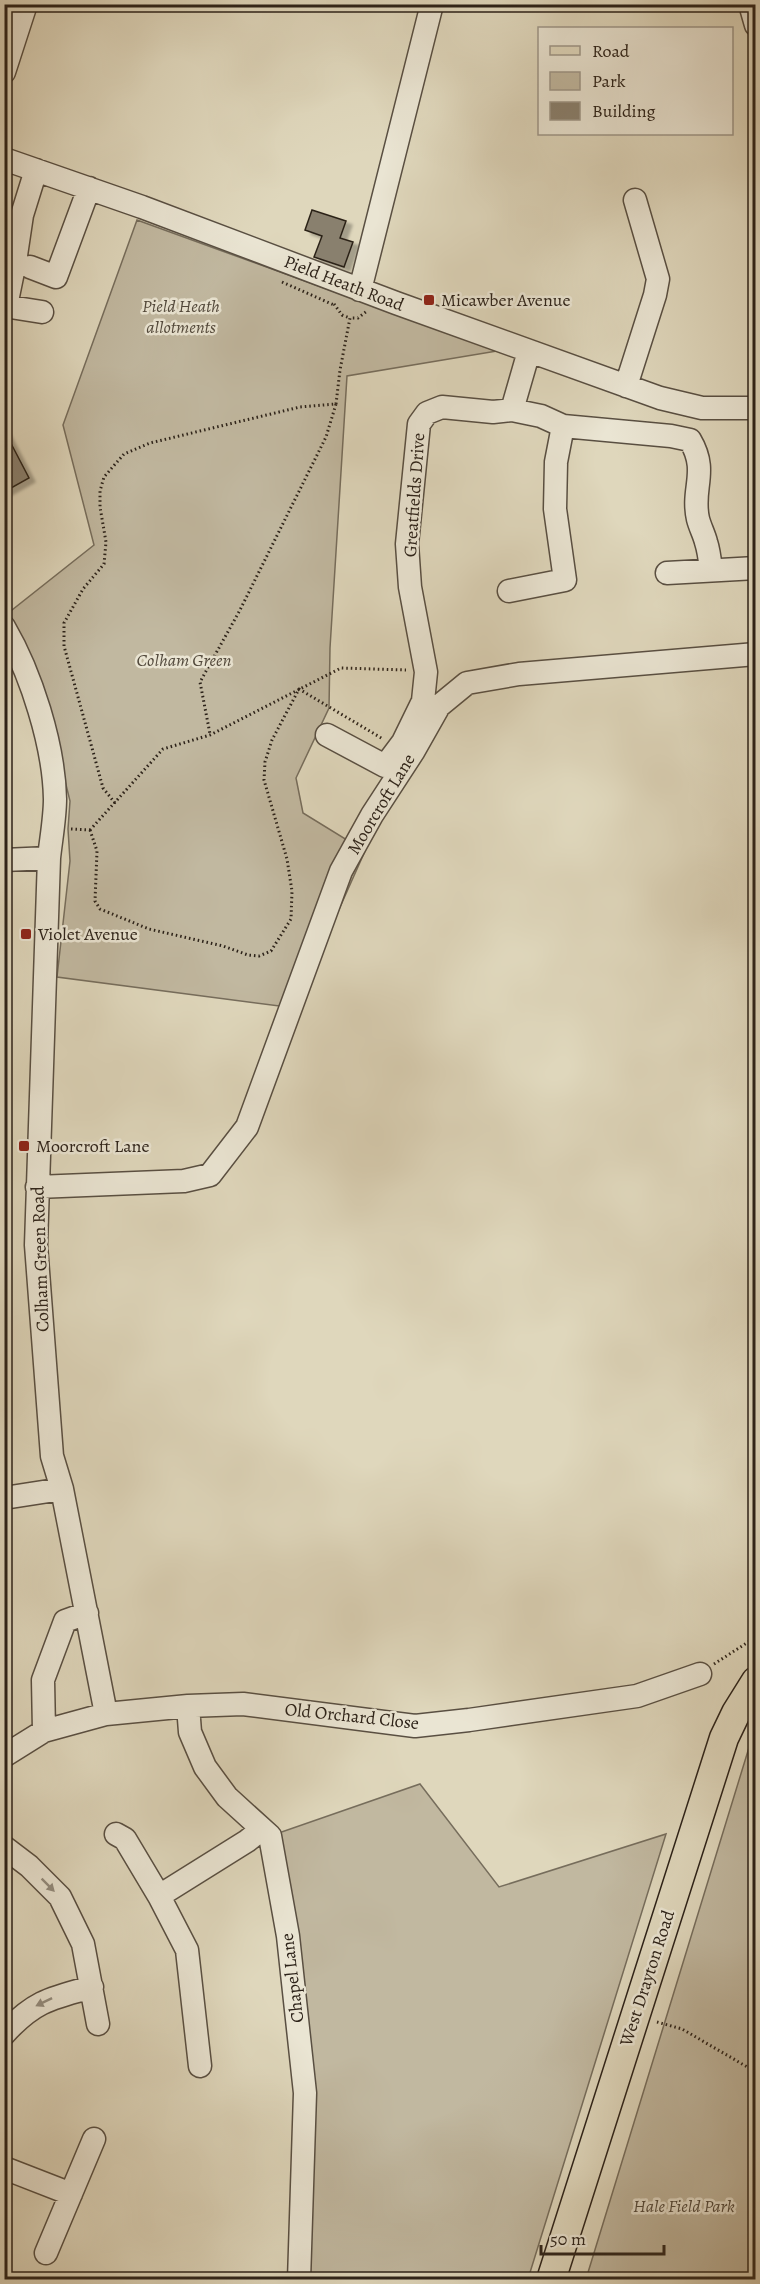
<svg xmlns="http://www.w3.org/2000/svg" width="760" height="2284" font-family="Alegreya,serif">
<defs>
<filter id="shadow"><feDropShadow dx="6" dy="4" stdDeviation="1.5" flood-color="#0004"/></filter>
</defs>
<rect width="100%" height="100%" fill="#dfd7bc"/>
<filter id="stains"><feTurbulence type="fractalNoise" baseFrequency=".00333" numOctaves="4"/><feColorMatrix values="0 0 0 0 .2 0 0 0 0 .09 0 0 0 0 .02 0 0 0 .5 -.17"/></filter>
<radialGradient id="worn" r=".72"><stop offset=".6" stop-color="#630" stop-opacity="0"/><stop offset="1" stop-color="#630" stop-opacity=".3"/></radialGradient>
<path fill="#c1b8a0" stroke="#766d5c" stroke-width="1.5" d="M 137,220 L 497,351 L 347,376 L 330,648 L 329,708 L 296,778 L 303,813 L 365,851 L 295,1008 L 57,977 L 70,861 L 68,829 L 70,801 L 48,711 L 7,614 L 94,545 L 63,425 Z
M 755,1728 L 755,2279 L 586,2279 Z
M 420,1784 L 499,1887 L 666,1834 L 528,2279 L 299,2279 L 305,2093 L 270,1836 Z"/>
<path fill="#89806e" stroke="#2c2219" stroke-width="1.5" filter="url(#shadow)" d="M 312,210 L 346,221 L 340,238 L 353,242 L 344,267 L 314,257 L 322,236 L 305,230 Z
M 4,430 L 29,478 L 4,492 Z"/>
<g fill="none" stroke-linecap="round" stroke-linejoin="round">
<defs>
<path id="minor" d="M 750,4 L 756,25
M 4,72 L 26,4
M 4,159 L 142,207 L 396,303 L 660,398 L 702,408 L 756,408
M 30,267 L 56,277 L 89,188
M 360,290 L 432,4
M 4,306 L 42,312
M 6,306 L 15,262 L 22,215 L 36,170
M 626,386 L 655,295 L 658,279 L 635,200
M 512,410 L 529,351
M 667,573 L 756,568
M 509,591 L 565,580 L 555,509 L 556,462 L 563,426
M 4,627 C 31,673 54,745 55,799 C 55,818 51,839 49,858 L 36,1245 L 52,1456 L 62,1489 L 106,1714
M 327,735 L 385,766 L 403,742 L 423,701 L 426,672 L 410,587 L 407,544 L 419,424 L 427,413 L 442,407 L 493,412 L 512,410 L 541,416 L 563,426 L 671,436 L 690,440 C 709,472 691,488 698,519 C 700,527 704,534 706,542 C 709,551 710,561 711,570
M 4,860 L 49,858
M 37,1187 L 184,1181 L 210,1175 L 247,1127 L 341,871 L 372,815 L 413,752 L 439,706 L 467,683 L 519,674 L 756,654
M 4,1498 L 62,1489
M 188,1706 L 190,1732 L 205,1767 L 227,1797 L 270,1836 L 288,1936 L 305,2093 L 299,2280
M 44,1731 L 43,1680 L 65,1621 L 87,1613
M 4,1756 L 44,1731 L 106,1714 L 188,1706 L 243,1704 L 415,1726 L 469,1720 L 637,1696 L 700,1674
M 116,1834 L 125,1839 L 159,1896
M 4,1847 L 29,1866 L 60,1897 L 83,1944 L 98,2024
M 4,2034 C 34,2001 51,1998 92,1987
M 200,2066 L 187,1950 L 159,1896 L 247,1841 L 262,1829
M 4,2168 L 71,2194
M 46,2253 L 94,2139"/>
<path id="major" d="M 551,2280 L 724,1738 L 736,1713 L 756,1681"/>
</defs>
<use href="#minor" stroke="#594f42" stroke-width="25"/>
<use href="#major" stroke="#2c2219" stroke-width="31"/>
<path stroke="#2c2219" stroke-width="3" stroke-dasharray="1.5 3" stroke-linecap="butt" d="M 282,282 L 334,305
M 334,304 L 342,315 L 350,318
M 336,404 L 340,370 L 350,318 L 358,318 L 367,311
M 115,803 L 103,788 L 64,646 L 64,623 L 83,589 L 104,564 L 106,542 L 100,507 L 100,491 L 104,477 L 124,454 L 150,443 L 300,407 L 336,404 L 326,437 L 240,610 L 200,682 L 210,734
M 71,829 L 90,830
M 90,830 L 163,749 L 210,735 L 341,668 L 406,670
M 90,830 L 97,851 L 95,901 L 100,909 L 149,929 L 223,946 L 248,955 L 259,956 L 271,951 L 291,919 L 292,891 L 287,859 L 264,780 L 265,762 L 272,740 L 299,689 L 383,739
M 714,1664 L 756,1637
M 657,2022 L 682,2029 L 756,2072"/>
<use href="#minor" stroke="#eae5d3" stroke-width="22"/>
<use href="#major" stroke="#dfd7bc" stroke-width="28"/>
</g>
<defs><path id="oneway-solid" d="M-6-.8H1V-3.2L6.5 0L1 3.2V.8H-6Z" transform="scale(1.5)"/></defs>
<g fill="#948d7f">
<use href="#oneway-solid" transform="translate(48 1885) rotate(45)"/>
<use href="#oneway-solid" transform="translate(44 2002) rotate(154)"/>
</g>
<g fill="#8f2418" stroke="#eae5d3" stroke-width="2">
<rect x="423" y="294" width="12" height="12" rx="3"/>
<rect x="20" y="928" width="12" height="12" rx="3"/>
<rect x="18" y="1140" width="12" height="12" rx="3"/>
</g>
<g text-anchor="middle" stroke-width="5" stroke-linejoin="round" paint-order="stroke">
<g font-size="18" fill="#2c2219" stroke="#eae5d3">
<text transform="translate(344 283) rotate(21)" y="6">Pield Heath Road</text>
<text transform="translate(414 495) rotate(-86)" y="6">Greatfields Drive</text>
<text transform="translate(381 804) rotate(-59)" y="6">Moorcroft Lane</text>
<text transform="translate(40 1259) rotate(-92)" y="6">Colham Green Road</text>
<text transform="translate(352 1716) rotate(6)" y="6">Old Orchard Close</text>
<text transform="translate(292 1978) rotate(-97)" y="6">Chapel Lane</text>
<text transform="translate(647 1978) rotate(-72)" y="6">West Drayton Road</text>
</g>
<g font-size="18" fill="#2c2219" stroke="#eae5d3" text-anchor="start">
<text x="441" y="306">Micawber Avenue</text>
<text x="38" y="940">Violet Avenue</text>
<text x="36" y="1152">Moorcroft Lane</text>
</g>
<g font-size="18" font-style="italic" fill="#51483b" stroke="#eae5d3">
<text x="181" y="312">Pield Heath<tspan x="181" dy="21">allotments</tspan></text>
<text x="184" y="666">Colham Green</text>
<text x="684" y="2212">Hale Field Park</text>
</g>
</g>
<rect width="760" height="2284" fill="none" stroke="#dfd7bc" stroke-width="24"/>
<rect x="6" y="6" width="748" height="2272" fill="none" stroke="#2c2219" stroke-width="3"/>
<rect x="12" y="12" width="736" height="2260" fill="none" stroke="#2c2219" stroke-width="1.5"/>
<rect x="538" y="27" width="195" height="108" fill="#eae5d3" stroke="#9e9789" stroke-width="1.5"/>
<rect x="550" y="46" width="30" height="9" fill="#dfd7bc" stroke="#9e9789" stroke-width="1.5"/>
<text x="592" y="57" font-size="18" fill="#2c2219">Road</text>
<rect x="550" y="72" width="30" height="18" fill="#c1b8a0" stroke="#9e9789" stroke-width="1.5"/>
<text x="592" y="87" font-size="18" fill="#2c2219">Park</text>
<rect x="550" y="102" width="30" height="18" fill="#89806e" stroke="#9e9789" stroke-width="1.5"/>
<text x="592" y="117" font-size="18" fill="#2c2219">Building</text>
<path d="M541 2245v9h123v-9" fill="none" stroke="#2c2219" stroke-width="3"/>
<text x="550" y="2245" font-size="18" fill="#2c2219" stroke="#eae5d3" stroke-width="4.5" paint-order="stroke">50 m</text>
<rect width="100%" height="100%" filter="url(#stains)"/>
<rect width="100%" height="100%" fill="url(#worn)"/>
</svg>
